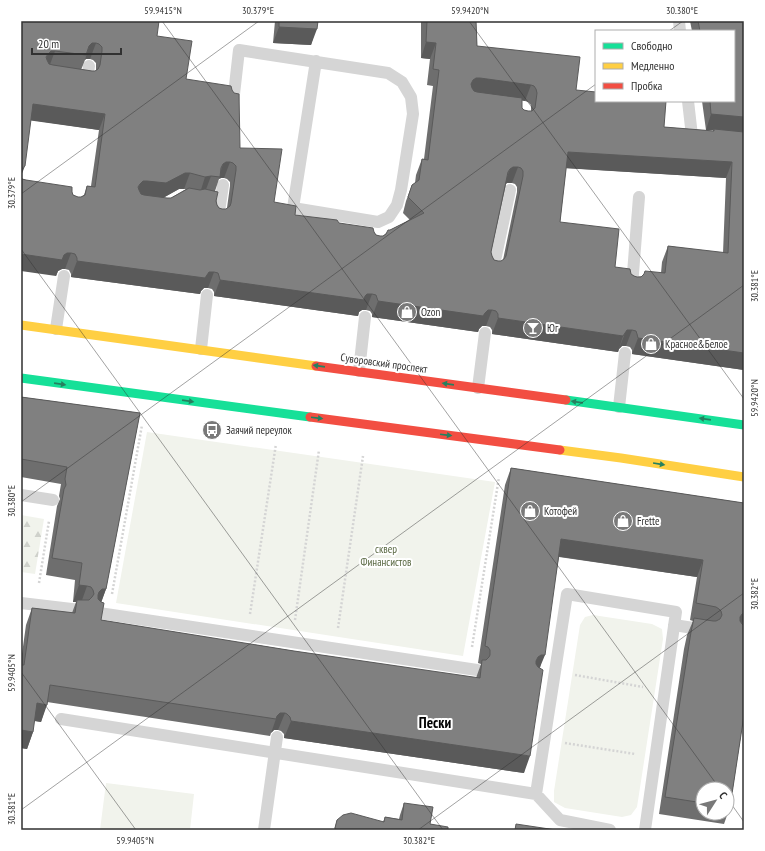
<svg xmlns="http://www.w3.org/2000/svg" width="765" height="851" font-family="'PT Sans Narrow',sans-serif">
<defs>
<pattern id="forest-firs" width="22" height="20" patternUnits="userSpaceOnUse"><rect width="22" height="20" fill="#f1f3ec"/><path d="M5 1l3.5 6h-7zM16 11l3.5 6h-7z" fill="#cfd1cb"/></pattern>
</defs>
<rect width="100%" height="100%" fill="#fff"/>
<path fill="url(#forest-firs)" d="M 21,515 L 44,519 L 35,574 L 21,572 Z"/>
<path fill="#f1f3ec" d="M 147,432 L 495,482 L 463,656 L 116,603 Z
M 593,615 L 652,624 L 662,629 L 663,639 L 637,807 L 631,815 L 622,817 L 565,808 L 554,802 L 554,791 L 580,625 L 585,617 Z
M 106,783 L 194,794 L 190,830 L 100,830 Z"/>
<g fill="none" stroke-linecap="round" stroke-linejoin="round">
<path stroke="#d4d4d4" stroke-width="2.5" stroke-dasharray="2 2" stroke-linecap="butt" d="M 39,583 L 49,521
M 112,594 L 142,425
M 250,614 L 276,444
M 295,620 L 319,450
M 338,628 L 363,456
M 472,647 L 499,477
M 575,675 L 643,687
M 565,743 L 635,754"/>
<path stroke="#d5d5d5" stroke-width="12" d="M 679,21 L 680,31
M 81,79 L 87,80 L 89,66
M 688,101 L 692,136 L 702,137
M 233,103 L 239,50 L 388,73 L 402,82 L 411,97 L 413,114 L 401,190 L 397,205 L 389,217 L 378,222 L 293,208 L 316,61
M 218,218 L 223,185
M 493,270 L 510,190
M 632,286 L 639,197
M 56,329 L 64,276
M 201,349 L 207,295
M 359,371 L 365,317
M 478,388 L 485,333
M 619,407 L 625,353
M 21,495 L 53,500
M 21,603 L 80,610
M 99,613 L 477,670
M 674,625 L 706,630
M 61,719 L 536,794 L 560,820 L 610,830
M 536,794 L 567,594 L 676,612 L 645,830
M 264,830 L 277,737"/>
<path stroke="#16e098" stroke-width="9" d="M 21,378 L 310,417
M 566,400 L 744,425"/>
<path stroke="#ffcf43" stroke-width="9" d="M 21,325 L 316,366
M 560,450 L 621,458 L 744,477"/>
<path stroke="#f24e42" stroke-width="9" d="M 316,366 L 566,400
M 310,417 L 560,450"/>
</g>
<path fill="#6e6e6e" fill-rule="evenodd" d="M 21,21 L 157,36 L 186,79 L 240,148 L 274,202 L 295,215 L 339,223 L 374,232 L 376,235 L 380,236 L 383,236 L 390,230 L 410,220 L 403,213 L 406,201 L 412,185 L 415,183 L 416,175 L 422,159 L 424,159 L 433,86 L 427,85 L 430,59 L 421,58 L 421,21 L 476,21 L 477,46 L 576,90 L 664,127 L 713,131 L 713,130 L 706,130 L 702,101 L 734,101 L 734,31 L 692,31 L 690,21 L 744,21 L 744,370 L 632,354 L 632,350 L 630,347 L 626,346 L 622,346 L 619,349 L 618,352 L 492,334 L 492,330 L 490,327 L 486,326 L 482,326 L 479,329 L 478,332 L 372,317 L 372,314 L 370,311 L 366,310 L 362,310 L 359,312 L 358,316 L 214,296 L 214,292 L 212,289 L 208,288 L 204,288 L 201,291 L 200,294 L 71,277 L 71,274 L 69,270 L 65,269 L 62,269 L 58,271 L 56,276 L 22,179 L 72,192 L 73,195 L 78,197 L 81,197 L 84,195 L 87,186 L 91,186 L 99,130 L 31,120 ZM 86,59 L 90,59 L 93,60 L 96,63 L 96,71 L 92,71 L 81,70 L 85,60 ZM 522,100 L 528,102 L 531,105 L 531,111 L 528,111 L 524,110 L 522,108 ZM 566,168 L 726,178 L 723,253 L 668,246 L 662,262 L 661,273 L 637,277 L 634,276 L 631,274 L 615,267 L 560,222 ZM 221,178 L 224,178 L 227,179 L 230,182 L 230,186 L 227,208 L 226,209 L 222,209 L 219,208 L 217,205 L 215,191 L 219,179 ZM 507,183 L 512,183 L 515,184 L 517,187 L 517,192 L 503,260 L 501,261 L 498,261 L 494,260 L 492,256 L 491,252 L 506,184 ZM 179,189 L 186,189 L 171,198 L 163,198 Z
M 275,21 L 318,21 L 311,45 L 273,43 Z
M 21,397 L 140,413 L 106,589 L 101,602 L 101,620 L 294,651 L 476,678 L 481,664 L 478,663 L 505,485 L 511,468 L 744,503 L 744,715 L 730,807 L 724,824 L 659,814 L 684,649 L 687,635 L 693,621 L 690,620 L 697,577 L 559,557 L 540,668 L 524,773 L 284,738 L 284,734 L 281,731 L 278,730 L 274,730 L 271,733 L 270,736 L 47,702 L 41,722 L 34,721 L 33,732 L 27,749 L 21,748 L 21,661 L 26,625 L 32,608 L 72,613 L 76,602 L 73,602 L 75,580 L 46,575 L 57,506 L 60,499 L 59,496 L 61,484 L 21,477 ZM 703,789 L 727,789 L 727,813 L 703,813 Z
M 404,803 L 430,824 L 448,830 L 334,830 L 337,820 L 383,822 L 385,817 L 399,819 L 400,815 Z"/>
<path fill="#5a5a5a" d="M 279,27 L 317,29 L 311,45 L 273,43 Z
M 426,42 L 436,43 L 430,59 L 421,58 Z
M 92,43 L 96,43 L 90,59 L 86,59 L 85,60 L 89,46 Z
M 51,51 L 55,51 L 49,67 L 42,70 L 48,54 Z
M 476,78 L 480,78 L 531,85 L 525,101 L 474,94 L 466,100 L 471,84 L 473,80 Z
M 33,104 L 105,114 L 99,130 L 27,120 Z
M 711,114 L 744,117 L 744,134 L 714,129 L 713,130 L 706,130 Z
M 568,152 L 732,162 L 726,178 L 563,168 Z
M 226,162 L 230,162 L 224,178 L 221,178 L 219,179 L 220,177 L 219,177 L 223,164 Z
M 25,166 L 21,176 L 21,169 Z
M 513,167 L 518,167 L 512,183 L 507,183 L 504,185 L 510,169 Z
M 185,173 L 190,173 L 184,189 L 179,189 L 161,199 L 134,200 L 140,184 L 143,181 Z
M 211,176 L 205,192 L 200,193 L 205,177 Z
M 67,253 L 71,253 L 65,269 L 62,269 L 58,271 L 56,276 L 21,271 L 21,254 L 64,255 Z
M 77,261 L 207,275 L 209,272 L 214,272 L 208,288 L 204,288 L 201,291 L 200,294 L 71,277 Z
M 220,280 L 365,296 L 367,294 L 372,294 L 366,310 L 362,310 L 359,312 L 358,316 L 214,296 Z
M 378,301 L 485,313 L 488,310 L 492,310 L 486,326 L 482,326 L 479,329 L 478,332 L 372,317 Z
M 498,318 L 623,336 L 618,352 L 492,334 Z
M 627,330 L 632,330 L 626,346 L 622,346 L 619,349 L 625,333 Z
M 638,338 L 744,353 L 744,370 L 632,354 Z
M 561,539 L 703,560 L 697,577 L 555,556 Z
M 79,585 L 87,586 L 81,603 L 77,600 L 76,602 L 73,602 Z
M 102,589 L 106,589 L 100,606 L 93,609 L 99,592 Z
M 744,613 L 744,617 L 740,629 L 740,617 L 742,614 Z
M 541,655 L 545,655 L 538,672 L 535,672 L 536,661 L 538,657 Z
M 37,703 L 47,705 L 41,722 L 31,720 Z
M 280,713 L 285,713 L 278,730 L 274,730 L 271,733 L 270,736 L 277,716 Z
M 291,721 L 530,756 L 524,773 L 284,738 Z
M 21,730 L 33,732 L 27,749 L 21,748 Z"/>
<path fill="#808080" stroke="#5a5a5a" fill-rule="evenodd" d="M 21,21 L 159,21 L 157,36 L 192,41 L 186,79 L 231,86 L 232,90 L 234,93 L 239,94 L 240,148 L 282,149 L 274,202 L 296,206 L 295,215 L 337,220 L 339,223 L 373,228 L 374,232 L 376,235 L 380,236 L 383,236 L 386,234 L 388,230 L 390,230 L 424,213 L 408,197 L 412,185 L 419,180 L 422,159 L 428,160 L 439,70 L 433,69 L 436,43 L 426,42 L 427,21 L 476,21 L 477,46 L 580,57 L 576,90 L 596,92 L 596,101 L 666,101 L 664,127 L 714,131 L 714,129 L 744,132 L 744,353 L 638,338 L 637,334 L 636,331 L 632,330 L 627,330 L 623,336 L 498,318 L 498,314 L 496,311 L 492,310 L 488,310 L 485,313 L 483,316 L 378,301 L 376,295 L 372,294 L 367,294 L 365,296 L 364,300 L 220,280 L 219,276 L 218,273 L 214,272 L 209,272 L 205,278 L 77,261 L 77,258 L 75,254 L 71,253 L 67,253 L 64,255 L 62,260 L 21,254 L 21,177 L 22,179 L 26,180 L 72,187 L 72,192 L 73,195 L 78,197 L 81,197 L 85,195 L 87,186 L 95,187 L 105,114 L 33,104 L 25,166 L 21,169 ZM 92,43 L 96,43 L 99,44 L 102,47 L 102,51 L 100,65 L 98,69 L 95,71 L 92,71 L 53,65 L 49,64 L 47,60 L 46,57 L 48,54 L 51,51 L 55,51 L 86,55 L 89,46 ZM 476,78 L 480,78 L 531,85 L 534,86 L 536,89 L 537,93 L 535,108 L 532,111 L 528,111 L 524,110 L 522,108 L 522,98 L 477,92 L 474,91 L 472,88 L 471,84 L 473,80 ZM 568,152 L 732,162 L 728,253 L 668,246 L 665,273 L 645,271 L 644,274 L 641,277 L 637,277 L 634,276 L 631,274 L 630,269 L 615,267 L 619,229 L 560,222 ZM 226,162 L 230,162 L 233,163 L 236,166 L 236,170 L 231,203 L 230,206 L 226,209 L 222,209 L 219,208 L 217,205 L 216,201 L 218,192 L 205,189 L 200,190 L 189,188 L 171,198 L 167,198 L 144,195 L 141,194 L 139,190 L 138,187 L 140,184 L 143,181 L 147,181 L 166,183 L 185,173 L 190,173 L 205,177 L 211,176 L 220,177 L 221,168 L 223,164 ZM 513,167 L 518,167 L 521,168 L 523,171 L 523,176 L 506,256 L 504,259 L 501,261 L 498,261 L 494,260 L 492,256 L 491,252 L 508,172 L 510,169 Z
M 279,21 L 318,21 L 317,29 L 279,27 Z
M 698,21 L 744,21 L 744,117 L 711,114 L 710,101 L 734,101 L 734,31 L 700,31 Z
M 21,397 L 140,413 L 106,589 L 102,589 L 99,592 L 98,595 L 98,599 L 101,602 L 104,603 L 101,620 L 294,651 L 480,678 L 482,660 L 486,660 L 489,657 L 490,655 L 490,650 L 488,647 L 485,646 L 511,468 L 744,503 L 744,613 L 742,614 L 740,617 L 740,621 L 742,624 L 744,626 L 744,715 L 730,807 L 727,807 L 727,789 L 703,789 L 703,803 L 665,797 L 691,632 L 694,618 L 713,621 L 716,621 L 720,619 L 722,615 L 721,611 L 719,609 L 716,607 L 696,603 L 703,560 L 561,539 L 545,655 L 541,655 L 538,657 L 536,661 L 536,664 L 538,667 L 543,670 L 530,756 L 291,721 L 290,717 L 287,714 L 285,713 L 280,713 L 277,716 L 276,719 L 50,685 L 47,705 L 37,703 L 33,732 L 21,730 L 21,665 L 24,665 L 32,608 L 75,613 L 77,600 L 89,600 L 92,597 L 94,594 L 93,590 L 91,587 L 87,586 L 79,585 L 82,563 L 52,558 L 64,489 L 66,485 L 65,479 L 67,467 L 21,459 Z
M 404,803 L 433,807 L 430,824 L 448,827 L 448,830 L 336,830 L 335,828 L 337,820 L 343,815 L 351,813 L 384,822 L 385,817 L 402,820 Z
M 516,824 L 556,830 L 515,830 Z"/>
<defs><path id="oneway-solid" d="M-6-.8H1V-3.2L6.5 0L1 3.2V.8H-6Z"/></defs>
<g fill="#25805f">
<use href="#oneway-solid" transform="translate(319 366) rotate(-172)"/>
<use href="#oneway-solid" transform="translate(60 384) rotate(8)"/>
<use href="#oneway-solid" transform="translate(448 384) rotate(-172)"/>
<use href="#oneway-solid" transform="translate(188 401) rotate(8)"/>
<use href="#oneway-solid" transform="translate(577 402) rotate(-172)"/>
<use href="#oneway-solid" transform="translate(317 418) rotate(7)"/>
<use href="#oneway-solid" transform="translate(705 419) rotate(-172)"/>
<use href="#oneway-solid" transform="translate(446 435) rotate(7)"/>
<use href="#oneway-solid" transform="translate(659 464) rotate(9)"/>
</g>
<path fill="none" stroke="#313131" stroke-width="1" stroke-opacity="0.45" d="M 162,21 L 720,789M 469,21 L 744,399M 669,31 L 683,21M 21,194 L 259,21M 21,249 L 443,830M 21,502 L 596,84M 21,672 L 136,830M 727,798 L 744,822M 21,810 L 744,285M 418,830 L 744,593"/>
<defs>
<symbol id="shop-disc" viewBox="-11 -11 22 22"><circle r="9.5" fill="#797979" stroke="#fff"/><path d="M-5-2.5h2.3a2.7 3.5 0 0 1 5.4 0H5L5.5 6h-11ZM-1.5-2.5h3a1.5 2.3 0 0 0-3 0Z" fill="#fff"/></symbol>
<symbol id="bar-disc" viewBox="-11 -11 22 22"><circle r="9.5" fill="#797979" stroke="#fff"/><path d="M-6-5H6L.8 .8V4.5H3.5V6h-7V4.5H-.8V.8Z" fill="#fff"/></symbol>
<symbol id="bus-disc" viewBox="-11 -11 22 22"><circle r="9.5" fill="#797979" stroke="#fff"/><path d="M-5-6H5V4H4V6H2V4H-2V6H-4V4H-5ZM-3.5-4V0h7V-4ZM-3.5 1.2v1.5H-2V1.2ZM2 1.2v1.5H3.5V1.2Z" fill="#fff"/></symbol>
</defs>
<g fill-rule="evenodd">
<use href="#shop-disc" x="396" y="301" width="22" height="22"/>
<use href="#bar-disc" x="522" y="317" width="22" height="22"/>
<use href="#shop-disc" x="640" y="333" width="22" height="22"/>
<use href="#bus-disc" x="201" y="419" width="22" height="22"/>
<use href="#shop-disc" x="519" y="500" width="22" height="22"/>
<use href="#shop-disc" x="612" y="510" width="22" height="22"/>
</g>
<g text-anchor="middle" stroke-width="4" stroke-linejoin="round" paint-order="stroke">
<g font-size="11" fill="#313131" stroke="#fff" text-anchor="start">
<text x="421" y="316">Ozon</text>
<text x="547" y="332">Юг</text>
<text x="665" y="348">Красное&amp;Белое</text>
<text x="226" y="434">Заячий переулок</text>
<text x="544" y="515">Котофей</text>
<text x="637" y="525">Frette</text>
</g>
<g font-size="11" fill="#313131" stroke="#fff">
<text transform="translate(384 363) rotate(8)" y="4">Суворовский проспект</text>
</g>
<g font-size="11" fill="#596842" stroke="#fff">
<text x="386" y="553">сквер<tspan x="386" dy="13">Финансистов</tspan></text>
</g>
<g font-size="15" font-weight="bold" fill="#000" stroke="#fff">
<text x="435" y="728">Пески</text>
</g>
</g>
<rect width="765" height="851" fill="none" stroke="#ffffff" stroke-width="44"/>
<rect x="595" y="30" width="140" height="72" fill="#ffffff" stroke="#adadad"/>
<rect x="603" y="43" width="20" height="6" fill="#16e098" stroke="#adadad"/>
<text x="631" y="50" font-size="12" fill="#313131">Свободно</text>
<rect x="603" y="63" width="20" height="6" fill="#ffcf43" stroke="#adadad"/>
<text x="631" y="70" font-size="12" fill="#313131">Медленно</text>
<rect x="603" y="83" width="20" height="6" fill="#f24e42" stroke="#adadad"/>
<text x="631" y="90" font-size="12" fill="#313131">Пробка</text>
<g transform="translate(715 801) rotate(54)"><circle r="19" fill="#ffffff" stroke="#adadad"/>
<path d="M0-3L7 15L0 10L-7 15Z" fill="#797979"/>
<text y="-6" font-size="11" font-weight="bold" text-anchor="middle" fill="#313131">С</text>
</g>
<path d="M32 48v6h89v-6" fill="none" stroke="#313131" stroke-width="2"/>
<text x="38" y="48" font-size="12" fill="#313131" stroke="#ffffff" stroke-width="3" paint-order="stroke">20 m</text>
<rect x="22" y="22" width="721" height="807" fill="none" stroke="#313131" stroke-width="1.5"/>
<g font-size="10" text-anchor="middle" fill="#313131">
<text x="163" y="14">59.9415°N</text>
<text x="258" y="14">30.379°E</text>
<text x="470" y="14">59.9420°N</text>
<text x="682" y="14">30.380°E</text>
<text transform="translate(11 193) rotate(-90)" y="4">30.379°E</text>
<text transform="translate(754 286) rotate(-90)" y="4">30.381°E</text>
<text transform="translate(754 398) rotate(-90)" y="4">59.9420°N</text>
<text transform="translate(11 501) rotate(-90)" y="4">30.380°E</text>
<text transform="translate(754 594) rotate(-90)" y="4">30.382°E</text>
<text transform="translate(11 673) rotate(-90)" y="4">59.9405°N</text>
<text transform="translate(11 809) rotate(-90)" y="4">30.381°E</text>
<text x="135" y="844">59.9405°N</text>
<text x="419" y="844">30.382°E</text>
</g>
</svg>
